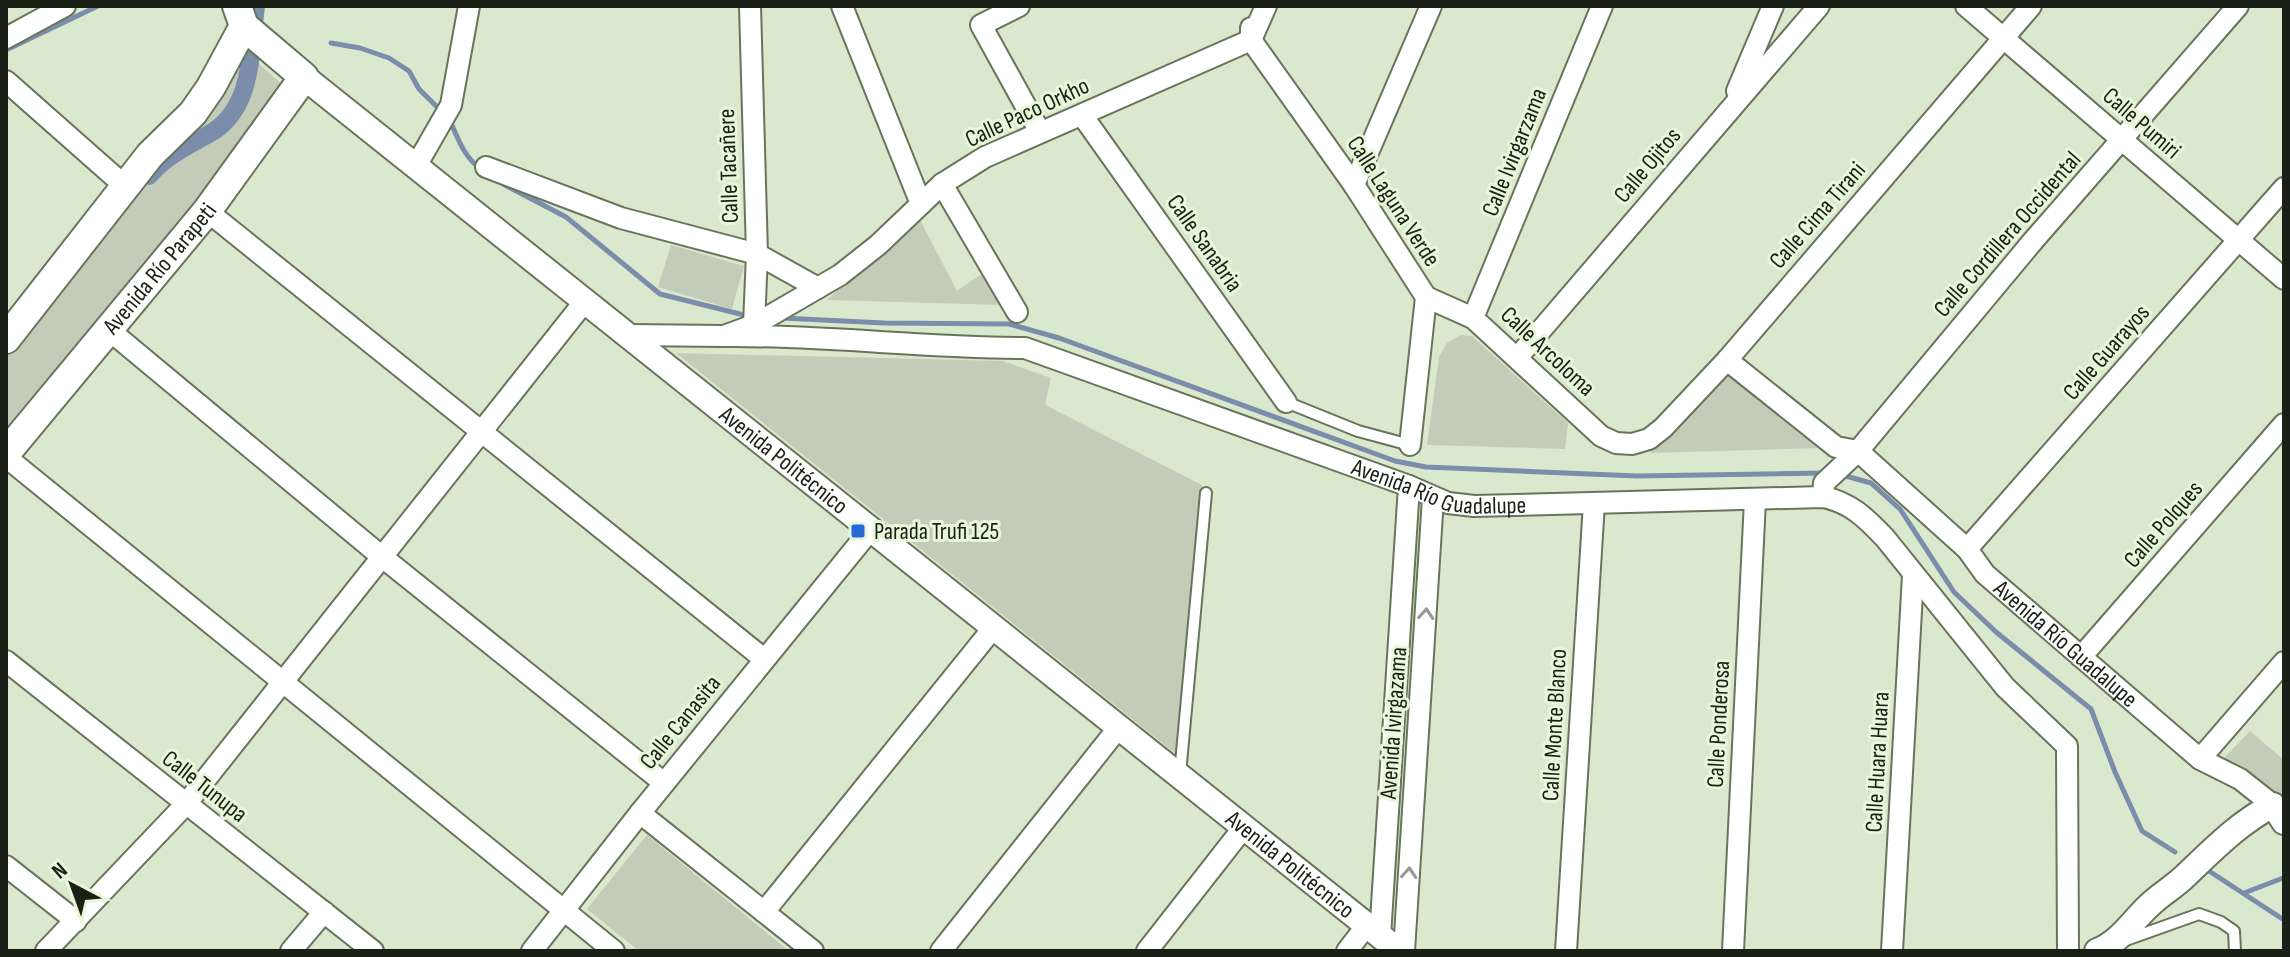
<svg xmlns="http://www.w3.org/2000/svg" width="2290" height="957" font-family="'Sofia Sans Condensed',sans-serif">
<rect width="100%" height="100%" fill="#dae9cd"/>
<path fill="#c2ccb9" d="M 242,49 L 285,87 L 193,215 L 6,437 L 6,347 Z
M 918,216 L 957,291 L 983,273 L 1004,305 L 827,300 Z
M 671,245 L 744,266 L 732,309 L 658,287 Z
M 1461,335 L 1472,336 L 1568,423 L 1565,449 L 1427,445 L 1439,357 L 1447,343 Z
M 676,353 L 1003,361 L 1051,378 L 1045,405 L 1202,485 L 1176,754 Z
M 1729,370 L 1818,448 L 1650,453 Z
M 2250,731 L 2284,760 L 2284,803 L 2280,798 L 2223,759 Z
M 647,835 L 789,951 L 639,951 L 587,909 Z"/>
<g fill="none" stroke-linecap="round" stroke-linejoin="round">
<path stroke="#7b8daa" stroke-width="5" d="M 331,43 L 360,48 L 389,58 L 409,71 L 419,89 L 440,110
M 6,50 L 98,6
M 451,123 C 459,141 465,158 481,169
M 503,184 L 566,217 L 660,294 L 744,315
M 782,318 L 884,323 L 1009,324 L 1059,338 L 1395,461 L 1426,467 L 1637,476 L 1824,473
M 1842,475 L 1871,483 L 1900,509 L 1954,592 L 1996,632 L 2091,709 L 2115,772 L 2142,831 L 2175,852
M 2209,871 L 2284,920
M 2244,893 L 2283,878"/>
<path stroke="#7b8daa" stroke-width="18" d="M 149,176 C 166,156 186,147 209,134 C 254,109 250,51 256,6"/>
<defs>
<path id="service" d="M 1286,402 L 1358,431 L 1410,445
M 1180,774 L 1206,493
M 2126,940 L 2199,914 L 2221,922 L 2234,931 L 2235,951"/>
<g id="minor">
<path d="M 750,6 L 757,254 L 754,325"/>
<path d="M 842,6 L 921,204"/>
<path d="M 1019,6 L 981,25 L 1040,132"/>
<path d="M 1966,6 L 2284,279"/>
<path d="M 1251,28 L 1251,40 L 1354,185 L 1426,297 L 1410,445"/>
<path d="M 6,38 L 65,6"/>
<path d="M 6,81 L 126,187"/>
<path d="M 1737,91 L 1773,6"/>
<path d="M 1082,115 L 1286,402"/>
<path d="M 416,166 L 451,105 L 469,6"/>
<path d="M 486,167 L 621,218 L 757,254 L 818,288"/>
<path d="M 942,184 L 1017,312"/>
<path d="M 1354,185 L 1431,6"/>
<path d="M 207,211 L 764,659"/>
<path d="M 1426,297 L 1473,318 L 1601,436 L 1616,443 L 1632,444 L 1649,439 L 1663,428 L 1727,360 L 2031,6"/>
<path d="M 1473,318 L 1602,6"/>
<path d="M 109,330 L 381,556 L 664,783"/>
<path d="M 628,335 L 724,336 L 754,325 L 840,275 L 878,245 L 942,184 L 985,157 L 1251,40 L 1266,6"/>
<path id="s1" d="M 724,336 C 825,335 924,348 1025,348 L 1409,486 L 1448,503 L 1474,506 L 1823,497 C 1850,502 1866,518 1885,538 L 2005,687 L 2067,746 L 2068,951"/>
<path d="M 1517,358 L 1819,6"/>
<path d="M 1727,360 L 1836,447 L 1858,451"/>
<path id="s2" d="M 1858,451 L 1967,549 L 1985,574 L 2200,759 L 2240,779 L 2273,805"/>
<path d="M 6,457 L 614,951"/>
<path d="M 1823,497 L 1824,483 L 1858,451 L 2033,241 L 2238,6"/>
<path d="M 1967,549 L 2284,188"/>
<path d="M 2081,657 L 2284,424"/>
<path d="M 6,661 L 373,951"/>
<path d="M 2200,759 L 2284,662"/>
<path d="M 640,813 L 813,951"/>
<path d="M 6,866 L 76,921"/>
<path d="M 764,912 L 994,627"/>
<path d="M 1380,936 L 1409,486"/>
<path d="M 46,951 L 186,804 L 585,301"/>
<path d="M 291,951 L 324,912"/>
<path d="M 532,951 L 640,813 L 871,529"/>
<path d="M 941,951 L 1119,727"/>
<path d="M 1147,951 L 1244,827"/>
<path d="M 1347,951 L 1367,925"/>
<path d="M 1404,951 L 1433,498"/>
<path d="M 1566,951 L 1594,503"/>
<path d="M 1733,951 L 1755,500"/>
<path d="M 1892,951 L 1913,575"/>
</g>
<g id="tertiary">
<path id="s3" d="M 304,77 L 1399,951"/>
<path d="M 2097,951 C 2121,942 2134,918 2153,902 C 2162,894 2173,887 2182,879 C 2212,851 2237,824 2273,805 L 2284,822"/>
</g>
<g id="secondary">
<path d="M 6,339 L 150,155 L 193,113 L 211,87 L 244,26"/>
<path id="s4" d="M 6,453 L 207,211 L 304,77 L 244,26 L 237,6"/>
</g>
</defs>
<use href="#service" stroke="#67755b" stroke-width="14"/>
<use href="#minor" stroke="#67755b" stroke-width="24"/>
<use href="#tertiary" stroke="#67755b" stroke-width="28"/>
<use href="#secondary" stroke="#67755b" stroke-width="32"/>
<use href="#service" stroke="#fff" stroke-width="10"/>
<use href="#minor" stroke="#fff" stroke-width="20"/>
<use href="#tertiary" stroke="#fff" stroke-width="24"/>
<use href="#secondary" stroke="#fff" stroke-width="28"/>
</g>
<defs><path id="oneway-chevron" d="M-2-3.5L2.5 0L-2 3.5" fill="none" stroke-width="1.6" stroke-linecap="round" stroke-linejoin="round" transform="scale(2)"/></defs>
<g stroke="#989b96">
<use href="#oneway-chevron" transform="translate(1426 614) rotate(-86)"/>
<use href="#oneway-chevron" transform="translate(1409 873) rotate(-86)"/>
</g>
<rect fill="#2969d6" stroke="#e7f7da" stroke-width="3" x="850" y="523" width="16" height="16" rx="4"/>
<g text-anchor="middle" stroke-width="6" stroke-linejoin="round" paint-order="stroke">
<g font-size="24" fill="#1b2016" stroke="#e7f7da">
<text transform="translate(1027 112) rotate(-25)" y="8">Calle Paco Orkho</text>
<text transform="translate(2142 123) rotate(41)" y="8">Calle Pumiri</text>
<text transform="translate(1514 152) rotate(-68)" y="8">Calle Ivirgarzama</text>
<text transform="translate(1647 165) rotate(-50)" y="8">Calle Ojitos</text>
<text transform="translate(728 166) rotate(-92)" y="8">Calle Tacañere</text>
<text transform="translate(1394 201) rotate(57)" y="8">Calle Laguna Verde</text>
<text transform="translate(1817 215) rotate(-49)" y="8">Calle Cima Tirani</text>
<text transform="translate(2007 234) rotate(-49)" y="8">Calle Cordillera Occidental</text>
<text transform="translate(1205 243) rotate(55)" y="8">Calle Sanabria</text>
<text dy="8" stroke="none"><textPath href="#s4" startOffset="240">Avenida Río Parapeti</textPath></text>
<text transform="translate(1548 351) rotate(43)" y="8">Calle Arcoloma</text>
<text transform="translate(2106 352) rotate(-49)" y="8">Calle Guarayos</text>
<text dy="8" stroke="none"><textPath href="#s3" startOffset="614">Avenida Politécnico</textPath></text>
<text dy="8" stroke="none"><textPath href="#s1" startOffset="740">Avenida Río Guadalupe</textPath></text>
<text transform="translate(2163 524) rotate(-49)" y="8">Calle Polques</text>
<text dy="8" stroke="none"><textPath href="#s2" startOffset="284">Avenida Río Guadalupe</textPath></text>
<text transform="translate(680 722) rotate(-51)" y="8">Calle Canasita</text>
<text transform="translate(1393 723) rotate(-86)" y="8">Avenida Ivirgazama</text>
<text transform="translate(1718 724) rotate(-87)" y="8">Calle Ponderosa</text>
<text transform="translate(1554 725) rotate(-87)" y="8">Calle Monte Blanco</text>
<text transform="translate(1877 762) rotate(-87)" y="8">Calle Huara Huara</text>
<text transform="translate(205 786) rotate(38)" y="8">Calle Tunupa</text>
<text dy="8" stroke="none"><textPath href="#s3" startOffset="1262">Avenida Politécnico</textPath></text>
</g>
<g font-size="24" fill="#1b2016" stroke="#e7f7da" text-anchor="start">
<text x="874" y="539">Parada Trufi 125</text>
</g>
</g>
<rect width="2290" height="957" fill="none" stroke="#1b2016" stroke-width="16"/>
<g transform="translate(72 885) rotate(319)" stroke="#e7f7da" stroke-width="6" paint-order="stroke">
<path d="M0-6L14 30L0 20L-14 30Z" fill="#1b2016"/>
<text y="-12" font-size="22" font-weight="bold" text-anchor="middle" fill="#1b2016">N</text>
</g>
</svg>
